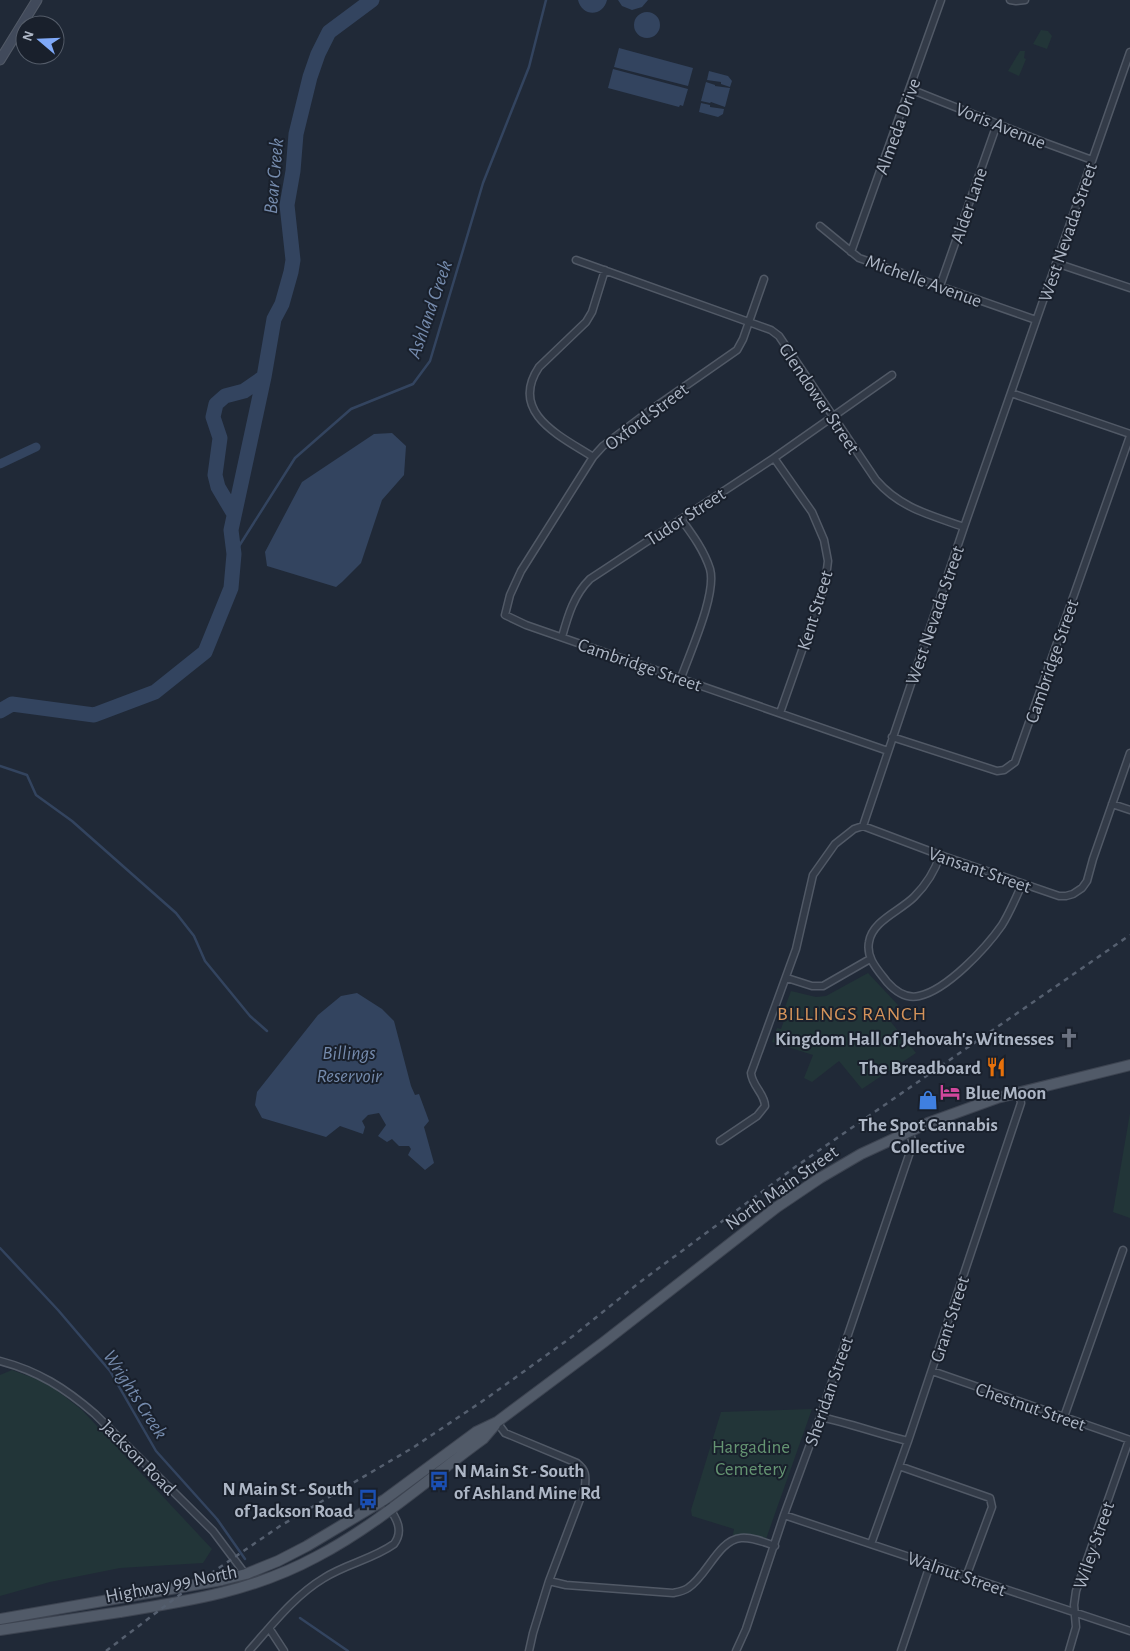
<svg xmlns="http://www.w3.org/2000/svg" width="1130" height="1651" font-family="'Alegreya Sans',sans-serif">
<rect width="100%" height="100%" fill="#202937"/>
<path fill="#223538" d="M 1041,30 L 1048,31 L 1052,36 L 1047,49 L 1033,44 Z
M 1020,51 L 1025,51 L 1024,58 L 1026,59 L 1019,76 L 1008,71 Z
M 868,973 L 898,1005 L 886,1016 L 916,1053 L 862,1089 L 839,1061 L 812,1082 L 804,1078 L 813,1055 L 772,1042 L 777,1028 L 781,1029 L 788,1009 L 785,1007 L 791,991 L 816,997 L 826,996 Z
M 1130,1113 L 1130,1218 L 1113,1212 Z
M 12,1370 L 39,1380 L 55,1389 L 82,1410 L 212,1549 L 203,1563 L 120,1568 L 50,1582 L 0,1596 L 0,1375 Z
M 812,1409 L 766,1539 L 733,1535 L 734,1529 L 692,1516 L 691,1510 L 721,1412 Z"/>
<path fill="#33445f" d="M 578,0 L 607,0 C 603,17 582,17 578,0 Z
M 618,0 L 648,0 L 642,7 L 632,10 L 622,6 Z
M634 25a13 13 0 1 1 26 0a13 13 0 1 1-26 0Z
M 619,48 L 693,68 L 688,86 L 614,67 Z
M 613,69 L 688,89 L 683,106 L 680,105 L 679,107 L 608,88 Z
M 709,71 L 728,76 L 732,81 L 730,87 L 721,84 L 721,82 L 707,80 Z
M 706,82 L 715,85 L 715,86 L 730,88 L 725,107 L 711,102 L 710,103 L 701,101 Z
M 701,103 L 710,105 L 710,107 L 724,109 L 723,114 L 718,117 L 699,112 Z
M 392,433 L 406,446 L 404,475 L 382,500 L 361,563 L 342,582 L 336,587 L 267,566 L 265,552 L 302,482 L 374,434 Z
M 357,993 L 382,1009 L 394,1021 L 411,1086 L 415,1095 L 419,1094 L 429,1121 L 424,1127 L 434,1163 L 425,1170 L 408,1155 L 411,1149 L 409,1146 L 399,1146 L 392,1139 L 387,1142 L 378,1136 L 386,1125 L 379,1113 L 368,1115 L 362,1121 L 365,1127 L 363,1134 L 340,1126 L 326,1137 L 262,1118 L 255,1105 L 257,1092 L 318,1015 L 341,996 Z"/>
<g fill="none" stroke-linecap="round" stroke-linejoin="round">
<path stroke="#33445f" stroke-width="2.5" d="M 234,554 L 295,458 L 351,409 L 413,384 L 430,361 L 483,183 L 529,67 L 546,0
M 0,766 L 27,775 L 36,795 L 72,821 L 176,913 L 194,936 L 205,961 L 250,1016 L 267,1031
M 0,1248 L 58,1310 L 110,1371 L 156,1451 L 217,1519 L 245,1559
M 300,1618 L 348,1651"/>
<path stroke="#33445f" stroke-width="9" d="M 0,464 L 36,447"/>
<path stroke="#33445f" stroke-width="15" d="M 234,514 L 218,487 L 215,475 L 220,438 L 213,417 L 216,404 L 225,396 L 244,391 L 264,377
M 0,711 L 12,704 L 94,715 L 155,692 L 205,652 L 231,588 L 234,554 L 231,530 L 264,377 L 274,319 L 282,304 L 291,272 L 293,260 L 287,205 L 293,171 L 296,134 L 310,77 L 318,54 L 329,32 L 372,0"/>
<defs>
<path id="street" d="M 1010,0 L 1016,1 L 1025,0
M 910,89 L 1043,142 L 1092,160
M 820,226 L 859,258 L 1036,320
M 851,252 L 941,0
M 576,260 L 771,330 L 779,336 L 876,480 C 900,508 930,515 964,527
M 1056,263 L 1130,288
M 764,279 L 743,339 L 737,350 L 648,412 L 603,446 L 593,457 L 521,571 L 510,595 L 505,615 L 526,625 L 888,751
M 940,286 L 997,124
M 1011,393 L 1130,434
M 593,457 C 562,437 508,413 539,367 L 586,322 L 592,312 L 605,270
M 774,458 L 812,512 L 824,540 L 828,561 L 825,585 L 780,713
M 562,637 C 568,615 574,595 590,579 L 774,458 L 892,375
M 681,678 C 690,652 717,594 710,569 C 704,550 692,534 681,519
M 892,737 L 997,771 L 1004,770 L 1015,762 L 1130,436
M 1112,804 L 1130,810
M 863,826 L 940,855 L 1059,896 L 1066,896 L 1073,894 L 1082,888 L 1087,881 L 1093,859 L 1130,753
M 940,855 C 935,871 925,886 914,897 C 900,911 872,921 869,942 C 866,958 877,969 887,982 C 895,991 906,999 919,996 C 947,990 986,948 1002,925 C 1010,912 1016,898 1022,884
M 787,978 L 812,986 L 823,986 L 870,959
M 720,1141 L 757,1116 L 765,1106 C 765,1094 752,1086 751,1073 L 796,949 L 813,875 L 835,844 L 854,829 L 863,826 L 964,527 L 1130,52
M 0,1361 C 38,1371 65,1388 95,1414 L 213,1531 L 246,1575
M 932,1371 L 1130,1440
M 820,1417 C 850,1423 878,1434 908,1441
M 1064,1417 L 1123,1250
M 497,1422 L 505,1433 L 577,1463 C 586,1470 586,1476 585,1486 L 549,1581 L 533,1633 L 529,1651
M 899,1466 L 990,1498 L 992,1507 L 966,1577
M 784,1515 L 1130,1631
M 871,1544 L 908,1441 L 1021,1103 L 1019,1092
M 549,1581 L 566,1585 L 673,1593 C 678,1592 684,1591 688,1588 C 707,1576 718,1540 741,1538 C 752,1537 764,1542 775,1546
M 269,1628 L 284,1651
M 249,1651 C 272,1625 294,1596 324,1578 C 346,1564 373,1559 394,1544 C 406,1528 393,1514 384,1500
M 736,1651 L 746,1629 L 784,1515 L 820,1417 L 911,1149 L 913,1143 L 909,1131
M 901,1651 L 930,1565
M 1069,1651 L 1076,1627 L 1074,1605 L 1076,1591 L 1129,1440"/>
<path id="secondary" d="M 0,60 L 37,0"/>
<path id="primary" d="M 0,1619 L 222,1580 L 246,1574 L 278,1561 L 307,1546 L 384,1500 L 476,1432 L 497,1422 L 604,1342 L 777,1207 L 820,1178 L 861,1154 L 928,1123 L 997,1098 L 1130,1065
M 0,1630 C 40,1624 80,1618 120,1612 C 189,1601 253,1591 316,1557 C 376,1526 428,1479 483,1439 L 495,1425"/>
</defs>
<use href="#street" stroke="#515966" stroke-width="9"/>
<use href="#secondary" stroke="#515966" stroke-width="11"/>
<use href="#primary" stroke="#3d4451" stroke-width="12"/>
<use href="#street" stroke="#333b48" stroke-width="6"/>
<use href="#secondary" stroke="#414a5b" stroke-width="9"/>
<use href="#primary" stroke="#515a68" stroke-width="10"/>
<path stroke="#555f6f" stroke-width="2.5" stroke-dasharray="5 5" stroke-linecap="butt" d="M 106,1651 L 178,1596 L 280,1526 L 414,1447 L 487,1398 L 573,1336 L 640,1282 L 798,1165 L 1130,935"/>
</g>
<defs>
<symbol id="church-bare" viewBox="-9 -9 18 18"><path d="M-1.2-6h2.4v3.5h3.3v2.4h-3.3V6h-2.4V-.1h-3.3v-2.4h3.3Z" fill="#6b7280" stroke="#19202c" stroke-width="2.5" paint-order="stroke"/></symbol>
<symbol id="restaurant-bare" viewBox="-9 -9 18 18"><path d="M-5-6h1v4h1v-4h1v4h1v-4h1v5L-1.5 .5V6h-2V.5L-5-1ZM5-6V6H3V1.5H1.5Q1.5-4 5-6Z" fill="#e8710a" stroke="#19202c" stroke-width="2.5" paint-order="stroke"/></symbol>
<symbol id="hotel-bare" viewBox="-9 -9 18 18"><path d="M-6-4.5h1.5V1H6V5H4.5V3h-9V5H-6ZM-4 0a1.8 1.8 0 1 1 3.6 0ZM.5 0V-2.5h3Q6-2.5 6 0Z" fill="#d1479c" stroke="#19202c" stroke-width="2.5" paint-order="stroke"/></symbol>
<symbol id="shop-bare" viewBox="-9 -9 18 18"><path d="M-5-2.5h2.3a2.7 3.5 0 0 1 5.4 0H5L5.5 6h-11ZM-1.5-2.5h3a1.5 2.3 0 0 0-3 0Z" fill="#3f7fe0" stroke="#19202c" stroke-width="2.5" paint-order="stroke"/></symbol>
<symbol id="bus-bare" viewBox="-9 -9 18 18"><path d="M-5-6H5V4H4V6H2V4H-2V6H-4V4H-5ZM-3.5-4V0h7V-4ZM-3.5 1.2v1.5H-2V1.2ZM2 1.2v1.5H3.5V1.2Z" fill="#1a4fb4" stroke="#19202c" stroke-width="2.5" paint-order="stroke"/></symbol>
</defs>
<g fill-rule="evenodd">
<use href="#church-bare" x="1055" y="1024" width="28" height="28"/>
<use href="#restaurant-bare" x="982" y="1053" width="28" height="28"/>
<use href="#hotel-bare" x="936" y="1078" width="28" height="28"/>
<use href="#shop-bare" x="914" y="1086" width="28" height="28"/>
<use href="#bus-bare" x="425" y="1467" width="28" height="28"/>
<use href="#bus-bare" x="354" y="1485" width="28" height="28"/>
</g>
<g text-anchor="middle" stroke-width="4" stroke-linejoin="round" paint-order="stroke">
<g font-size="19" fill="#adb6c5" stroke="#19202c">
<text transform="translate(1001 125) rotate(22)" y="7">Voris Avenue</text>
<text transform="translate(897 126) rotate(-70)" y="7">Almeda Drive</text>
<text transform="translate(968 205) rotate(-71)" y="7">Alder Lane</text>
<text transform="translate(1067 232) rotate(-71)" y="7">West Nevada Street</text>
<text transform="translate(924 280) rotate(20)" y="7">Michelle Avenue</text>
<text transform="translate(820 398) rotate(56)" y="7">Glendower Street</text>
<text transform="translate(646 416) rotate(-37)" y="7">Oxford Street</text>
<text transform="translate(685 516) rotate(-33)" y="7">Tudor Street</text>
<text transform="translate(814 610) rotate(-73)" y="7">Kent Street</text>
<text transform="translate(934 615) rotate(-71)" y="7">West Nevada Street</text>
<text transform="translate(1051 661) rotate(-71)" y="7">Cambridge Street</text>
<text transform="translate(640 664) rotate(19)" y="7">Cambridge Street</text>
<text transform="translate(980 869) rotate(19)" y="7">Vansant Street</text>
<text transform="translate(781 1187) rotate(-35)" y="7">North Main Street</text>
<text transform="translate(949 1319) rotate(-72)" y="7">Grant Street</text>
<text transform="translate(828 1391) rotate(-71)" y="7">Sheridan Street</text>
<text transform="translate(1031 1406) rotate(19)" y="7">Chestnut Street</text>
<text transform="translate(139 1457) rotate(45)" y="7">Jackson Road</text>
<text transform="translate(1093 1545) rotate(-71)" y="7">Wiley Street</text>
<text transform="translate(957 1573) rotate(19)" y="7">Walnut Street</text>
<text transform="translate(171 1583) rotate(-11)" y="7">Highway 99 North</text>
</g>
<g font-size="19" font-weight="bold" fill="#adb6c5" stroke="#19202c" text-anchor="end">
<text x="1054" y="1045">Kingdom Hall of Jehovah's Witnesses</text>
<text x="981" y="1074">The Breadboard</text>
<text x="965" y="1099" text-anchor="start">Blue Moon</text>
<text x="928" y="1131" text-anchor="middle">The Spot Cannabis<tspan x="928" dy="22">Collective</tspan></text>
<text x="454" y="1477" text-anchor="start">N Main St - South<tspan x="454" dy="22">of Ashland Mine Rd</tspan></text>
<text x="353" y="1495">N Main St - South<tspan x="353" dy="22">of Jackson Road</tspan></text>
</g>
<g font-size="19" fill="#659572" stroke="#19202c">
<text x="751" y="1453">Hargadine<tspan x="751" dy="22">Cemetery</tspan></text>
</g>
<g font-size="20" font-style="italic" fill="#758bad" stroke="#19202c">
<text transform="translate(273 176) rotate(-85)" y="7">Bear Creek</text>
<text transform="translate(429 309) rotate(-71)" y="7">Ashland Creek</text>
<text x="349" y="1059">Billings<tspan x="349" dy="23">Reservoir</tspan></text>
<text transform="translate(136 1394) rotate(57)" y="7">Wrights Creek</text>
</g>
<g font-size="20" letter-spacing="1" fill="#d4935a" stroke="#19202c">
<text x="852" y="1020">BILLINGS RANCH</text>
</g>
</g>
<g transform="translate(40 40) rotate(289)"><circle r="24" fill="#19202c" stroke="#545c69"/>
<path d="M0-4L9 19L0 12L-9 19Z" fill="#7fa9f8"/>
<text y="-8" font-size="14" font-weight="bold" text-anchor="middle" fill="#adb6c5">N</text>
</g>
</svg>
